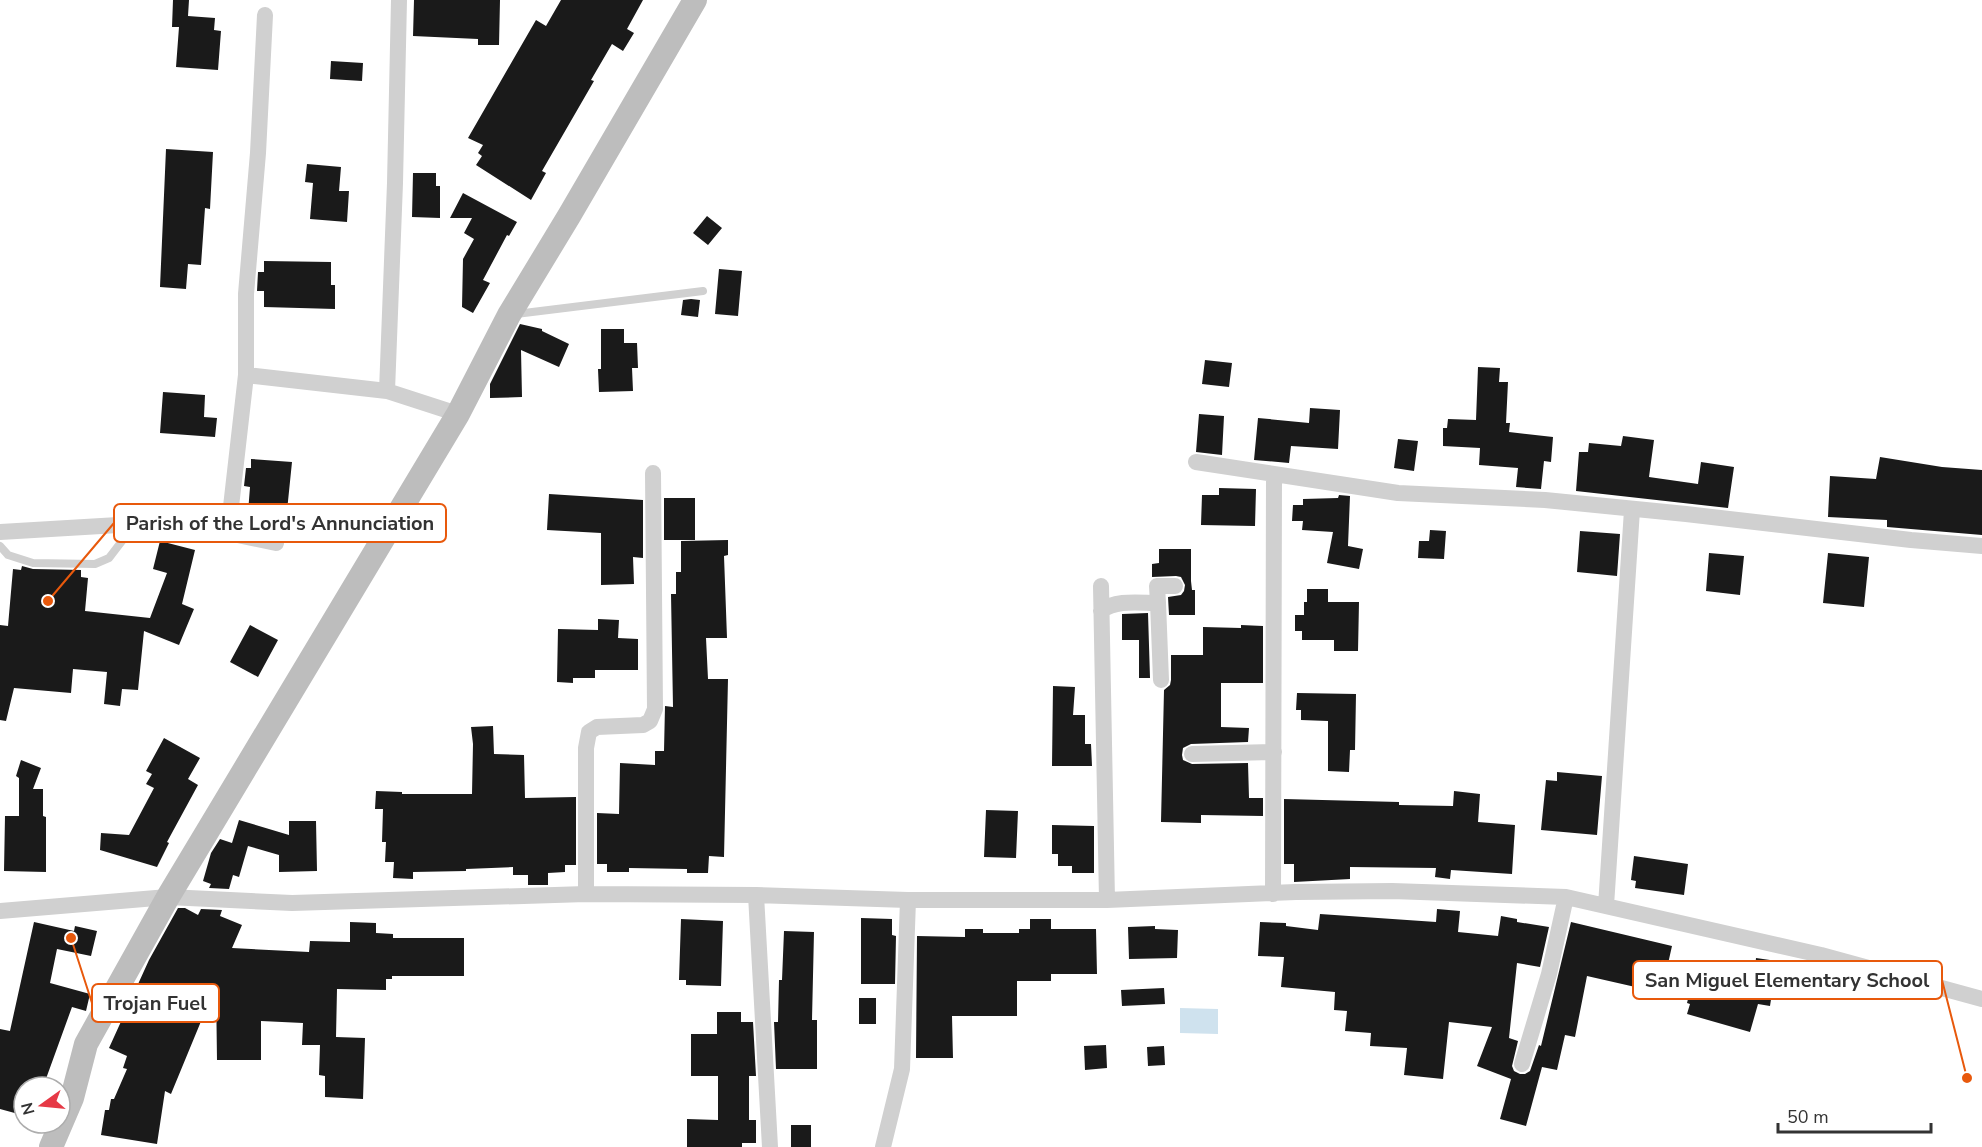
<svg xmlns="http://www.w3.org/2000/svg" width="1982" height="1147" font-family="'Nunito Sans',sans-serif">
<rect width="100%" height="100%" fill="#fff"/>
<path fill="#cfe2ee" d="M 1180,1008 L 1218,1009 L 1218,1034 L 1180,1033 Z"/>
<path fill="#1a1a1a" d="M 173,0 L 189,0 L 188,16 L 215,18 L 214,30 L 221,31 L 218,70 L 176,67 L 179,27 L 172,27 Z
M 414,0 L 500,0 L 499,45 L 478,45 L 478,39 L 413,36 Z
M 561,0 L 643,0 L 627,29 L 634,33 L 623,51 L 612,44 L 591,80 L 594,81 L 542,171 L 546,173 L 531,200 L 476,165 L 482,156 L 478,153 L 483,145 L 468,138 L 536,20 L 546,26 Z
M 331,61 L 363,63 L 362,81 L 330,79 Z
M 166,149 L 213,152 L 210,209 L 205,208 L 201,265 L 188,264 L 186,289 L 160,287 Z
M 307,164 L 341,167 L 339,191 L 349,191 L 347,222 L 310,219 L 313,183 L 305,182 Z
M 413,173 L 436,173 L 436,186 L 440,186 L 440,218 L 412,217 Z
M 463,193 L 517,222 L 509,236 L 507,235 L 483,280 L 490,283 L 473,313 L 462,307 L 463,259 L 474,239 L 464,233 L 472,218 L 450,218 Z
M 707,216 L 722,228 L 708,245 L 693,233 Z
M 264,261 L 331,262 L 331,285 L 335,285 L 335,309 L 264,307 L 264,291 L 257,291 L 258,272 L 264,272 Z
M 719,269 L 742,271 L 738,316 L 715,314 Z
M 691,299 L 700,300 L 698,317 L 681,315 L 683,300 Z
M 520,324 L 542,329 L 542,331 L 569,344 L 559,367 L 521,350 L 522,397 L 490,398 L 490,384 Z
M 601,329 L 624,329 L 624,343 L 637,343 L 638,368 L 632,368 L 633,391 L 599,392 L 598,369 L 601,369 Z
M 1205,360 L 1232,363 L 1229,387 L 1202,384 Z
M 1478,367 L 1500,368 L 1499,382 L 1508,382 L 1506,423 L 1510,423 L 1509,432 L 1553,437 L 1551,462 L 1544,461 L 1541,489 L 1516,487 L 1518,468 L 1479,465 L 1480,448 L 1443,446 L 1443,428 L 1447,428 L 1448,419 L 1476,420 Z
M 163,392 L 205,395 L 204,417 L 217,418 L 215,437 L 160,433 Z
M 1310,408 L 1340,410 L 1338,449 L 1291,446 L 1289,463 L 1254,460 L 1258,418 L 1309,423 Z
M 1199,414 L 1224,416 L 1222,455 L 1196,452 Z
M 1623,436 L 1654,440 L 1649,477 L 1698,484 L 1701,462 L 1734,467 L 1728,508 L 1576,491 L 1579,452 L 1588,452 L 1589,443 L 1621,446 Z
M 1398,439 L 1418,441 L 1414,471 L 1394,468 Z
M 1880,457 L 1942,467 L 1982,470 L 1982,535 L 1887,527 L 1887,520 L 1828,517 L 1830,476 L 1876,479 Z
M 251,459 L 292,462 L 287,511 L 305,513 L 304,531 L 247,526 L 250,487 L 244,486 L 246,468 L 251,468 Z
M 1219,488 L 1256,489 L 1255,526 L 1201,525 L 1202,495 L 1219,495 Z
M 549,494 L 643,500 L 643,558 L 633,557 L 634,584 L 601,585 L 601,533 L 547,530 Z
M 1339,495 L 1350,496 L 1348,546 L 1363,549 L 1359,569 L 1327,563 L 1333,532 L 1302,530 L 1303,521 L 1292,521 L 1293,505 L 1303,505 L 1303,499 L 1338,498 Z
M 664,498 L 695,498 L 695,540 L 664,540 Z
M 1430,530 L 1446,531 L 1444,559 L 1418,558 L 1419,541 L 1429,541 Z
M 1580,531 L 1620,534 L 1617,576 L 1577,572 Z
M 728,540 L 728,555 L 724,556 L 727,638 L 706,638 L 708,679 L 728,679 L 724,857 L 709,856 L 708,873 L 687,873 L 687,869 L 629,868 L 629,872 L 607,872 L 607,864 L 597,864 L 597,813 L 619,814 L 620,763 L 655,765 L 655,751 L 664,751 L 665,706 L 673,707 L 671,594 L 676,594 L 676,572 L 681,572 L 681,541 Z
M 160,541 L 195,550 L 182,604 L 194,609 L 179,645 L 144,631 L 138,690 L 122,689 L 120,706 L 104,704 L 107,672 L 73,669 L 71,693 L 14,688 L 6,721 L 0,720 L 0,625 L 8,626 L 13,569 L 21,570 L 22,566 L 33,569 L 81,570 L 81,577 L 88,578 L 85,611 L 150,618 L 167,573 L 153,569 Z
M 1159,549 L 1191,549 L 1191,581 L 1192,590 L 1195,590 L 1195,615 L 1169,615 L 1168,597 L 1181,595 L 1184,591 L 1185,585 L 1181,577 L 1176,576 L 1152,577 L 1152,564 L 1159,563 Z
M 1709,553 L 1744,556 L 1740,595 L 1706,591 Z
M 1828,553 L 1869,557 L 1864,607 L 1823,603 Z
M 1307,589 L 1328,589 L 1328,602 L 1359,602 L 1358,651 L 1334,651 L 1334,640 L 1302,640 L 1302,631 L 1295,631 L 1295,615 L 1304,615 L 1304,602 L 1307,602 Z
M 1148,613 L 1150,678 L 1139,678 L 1139,640 L 1122,640 L 1122,614 Z
M 598,619 L 619,620 L 618,638 L 638,639 L 638,670 L 595,670 L 595,678 L 573,678 L 573,683 L 557,682 L 558,629 L 598,630 Z
M 250,625 L 278,640 L 258,677 L 230,662 Z
M 1241,625 L 1263,626 L 1263,683 L 1221,683 L 1221,727 L 1249,728 L 1248,742 L 1191,744 L 1183,748 L 1182,755 L 1183,760 L 1192,764 L 1248,763 L 1249,798 L 1263,798 L 1263,816 L 1201,815 L 1201,823 L 1161,822 L 1164,690 L 1170,685 L 1171,680 L 1171,655 L 1203,655 L 1203,627 L 1241,628 Z
M 1053,686 L 1075,687 L 1073,715 L 1085,715 L 1085,744 L 1091,744 L 1092,766 L 1052,766 Z
M 1297,693 L 1356,694 L 1355,750 L 1350,750 L 1349,772 L 1328,771 L 1328,721 L 1301,720 L 1301,710 L 1296,710 Z
M 493,726 L 494,754 L 524,755 L 525,798 L 576,797 L 576,865 L 565,865 L 565,872 L 548,873 L 548,885 L 528,885 L 528,875 L 513,875 L 513,867 L 466,869 L 466,871 L 413,872 L 413,879 L 393,878 L 394,862 L 385,862 L 386,842 L 382,842 L 383,809 L 375,809 L 376,791 L 402,792 L 402,794 L 472,794 L 473,744 L 471,727 Z
M 164,738 L 200,758 L 188,779 L 198,785 L 167,842 L 169,843 L 157,867 L 100,850 L 101,833 L 129,835 L 154,788 L 146,784 L 152,774 L 146,771 Z
M 21,760 L 41,768 L 33,789 L 43,789 L 43,816 L 46,817 L 46,872 L 4,871 L 5,816 L 19,816 L 19,778 L 16,776 Z
M 1557,772 L 1602,776 L 1597,835 L 1541,830 L 1546,780 L 1557,781 Z
M 1454,791 L 1480,794 L 1478,822 L 1515,825 L 1512,874 L 1451,870 L 1450,879 L 1435,877 L 1436,868 L 1350,867 L 1350,879 L 1294,882 L 1294,864 L 1284,864 L 1284,799 L 1399,802 L 1399,805 L 1453,806 Z
M 986,810 L 1018,811 L 1016,858 L 984,857 Z
M 239,820 L 289,835 L 289,821 L 316,821 L 317,871 L 279,872 L 279,855 L 248,846 L 239,877 L 233,875 L 229,889 L 209,888 L 211,884 L 203,881 L 211,853 L 220,839 L 232,843 Z
M 1052,825 L 1094,826 L 1094,873 L 1072,873 L 1072,866 L 1058,866 L 1058,854 L 1052,854 Z
M 1634,856 L 1688,864 L 1684,895 L 1635,888 L 1636,881 L 1631,880 Z
M 178,908 L 185,908 L 198,915 L 201,909 L 222,910 L 220,916 L 242,925 L 232,948 L 309,952 L 310,941 L 350,942 L 350,922 L 376,923 L 376,933 L 393,934 L 393,938 L 464,938 L 464,976 L 392,976 L 392,979 L 386,979 L 386,990 L 337,989 L 336,1037 L 365,1038 L 363,1099 L 325,1097 L 325,1076 L 319,1075 L 320,1045 L 302,1045 L 303,1023 L 261,1021 L 261,1060 L 217,1060 L 216,985 L 171,1094 L 165,1091 L 157,1144 L 101,1135 L 105,1110 L 109,1110 L 111,1099 L 114,1099 L 127,1069 L 123,1068 L 127,1056 L 109,1048 L 149,960 Z
M 1437,909 L 1460,911 L 1458,932 L 1498,936 L 1501,916 L 1517,919 L 1517,922 L 1549,927 L 1540,967 L 1517,963 L 1509,1038 L 1518,1041 L 1512,1066 L 1514,1071 L 1520,1074 L 1525,1074 L 1530,1071 L 1539,1045 L 1541,1046 L 1571,922 L 1672,946 L 1665,977 L 1695,986 L 1702,960 L 1728,967 L 1730,962 L 1755,969 L 1756,958 L 1777,961 L 1770,1006 L 1758,1004 L 1750,1032 L 1687,1014 L 1690,1004 L 1687,1003 L 1688,999 L 1587,976 L 1575,1037 L 1565,1035 L 1557,1070 L 1542,1067 L 1526,1126 L 1500,1119 L 1511,1079 L 1477,1066 L 1492,1027 L 1449,1022 L 1443,1079 L 1404,1075 L 1407,1048 L 1370,1046 L 1371,1033 L 1345,1031 L 1347,1011 L 1334,1010 L 1335,992 L 1281,987 L 1284,957 L 1258,956 L 1260,922 L 1286,923 L 1286,926 L 1318,930 L 1320,914 L 1436,922 Z
M 861,918 L 892,919 L 892,935 L 896,936 L 895,984 L 861,984 Z
M 681,919 L 723,921 L 721,986 L 686,985 L 686,980 L 679,980 Z
M 1030,919 L 1051,919 L 1051,929 L 1096,929 L 1097,974 L 1051,974 L 1051,981 L 1017,981 L 1017,1016 L 952,1016 L 953,1058 L 916,1058 L 917,936 L 965,937 L 965,929 L 983,929 L 983,933 L 1019,933 L 1019,929 L 1030,929 Z
M 34,922 L 74,931 L 75,926 L 97,931 L 91,956 L 57,949 L 50,983 L 90,994 L 86,1011 L 72,1007 L 43,1087 L 24,1087 L 24,1106 L 22,1115 L 0,1109 L 0,1029 L 10,1031 Z
M 1155,926 L 1155,929 L 1178,930 L 1177,958 L 1129,959 L 1128,927 Z
M 784,931 L 814,932 L 812,1020 L 817,1020 L 817,1069 L 776,1069 L 774,1022 L 778,1022 L 779,980 L 782,980 Z
M 1164,988 L 1165,1004 L 1122,1006 L 1121,990 Z
M 859,998 L 876,998 L 876,1024 L 859,1024 Z
M 717,1012 L 741,1012 L 741,1022 L 753,1022 L 756,1076 L 749,1076 L 749,1120 L 756,1120 L 756,1143 L 742,1143 L 742,1147 L 687,1147 L 687,1119 L 718,1120 L 718,1076 L 691,1076 L 691,1034 L 717,1034 Z
M 1106,1045 L 1107,1068 L 1085,1070 L 1084,1046 Z
M 1164,1046 L 1165,1065 L 1148,1066 L 1147,1047 Z
M 791,1125 L 811,1125 L 811,1147 L 791,1147 Z"/>
<g fill="none" stroke-linecap="round" stroke-linejoin="round">
<path stroke="#d0d0d0" stroke-width="8" d="M 516,314 L 703,291
M 0,546 L 8,555 L 33,563 L 95,564 L 109,558 L 135,524"/>
<path stroke="#d0d0d0" stroke-width="16" d="M 246,375 L 387,391 L 458,414
M 387,391 L 395,183 L 399,0
M 1196,462 L 1398,493 L 1545,500 L 1686,514 L 1911,540 L 1982,546
M 0,532 L 135,524 L 228,533 L 276,543
M 228,533 L 246,375 L 246,294 L 258,153 L 265,15
M 1101,586 L 1107,900
M 1158,603 L 1161,680
M 1101,611 C 1116,599 1140,603 1158,603 L 1157,586 L 1175,586
M 1192,754 L 1274,752
M 586,894 L 586,748 L 589,732 L 597,727 L 643,725 L 650,721 L 655,709 L 653,473
M 1273,894 L 1274,475
M 756,895 L 770,1147
M 1606,906 L 1632,510
M 0,911 L 168,897 L 292,903 L 586,894 L 756,895 L 908,900 L 1107,900 L 1296,892 L 1392,891 L 1566,897 L 1821,955 L 1982,999
M 1522,1064 L 1549,974 L 1566,897
M 883,1147 L 902,1069 L 908,900"/>
<path stroke="#bdbdbd" stroke-width="24" d="M 51,1147 L 72,1098 L 86,1044 L 168,897 L 458,414 L 509,315 L 569,216 L 695,0"/>
</g>
<path fill="none" stroke="#e8590c" stroke-width="2" d="M48 601L114 523M1967 1078L1942 980M71 938L92 1003"/>
<g fill="#e8590c" stroke="#fff" stroke-width="2">
<circle cx="48" cy="601" r="6"/>
<circle cx="1967" cy="1078" r="6"/>
<circle cx="71" cy="938" r="6"/>
</g>
<g fill="#fff" stroke="#e8590c" stroke-width="2">
<rect x="114" y="504" width="332" height="38" rx="6"/>
<rect x="1633" y="961" width="309" height="38" rx="6"/>
<rect x="92" y="984" width="127" height="38" rx="6"/>
</g>
<g font-size="20" text-anchor="middle" font-weight="bold" fill="#333">
<text x="280" y="530">Parish of the Lord's Annunciation</text>
<text x="1787" y="987">San Miguel Elementary School</text>
<text x="155" y="1010">Trojan Fuel</text>
</g>
<g transform="translate(42 1105) rotate(255)"><circle r="28" fill="#ffffff" stroke="#adadad" stroke-width="1.5"/>
<path d="M0-4.5L10 22L0 15L-10 22Z" fill="#e63946"/>
<text y="-9" font-size="16" font-weight="bold" text-anchor="middle" fill="#333333">N</text>
</g>
<path d="M1778 1123v9h153v-9" fill="none" stroke="#333333" stroke-width="3"/>
<text x="1787" y="1123" font-size="18" fill="#333333" stroke="#ffffff" stroke-width="4.5" paint-order="stroke">50 m</text>
</svg>
